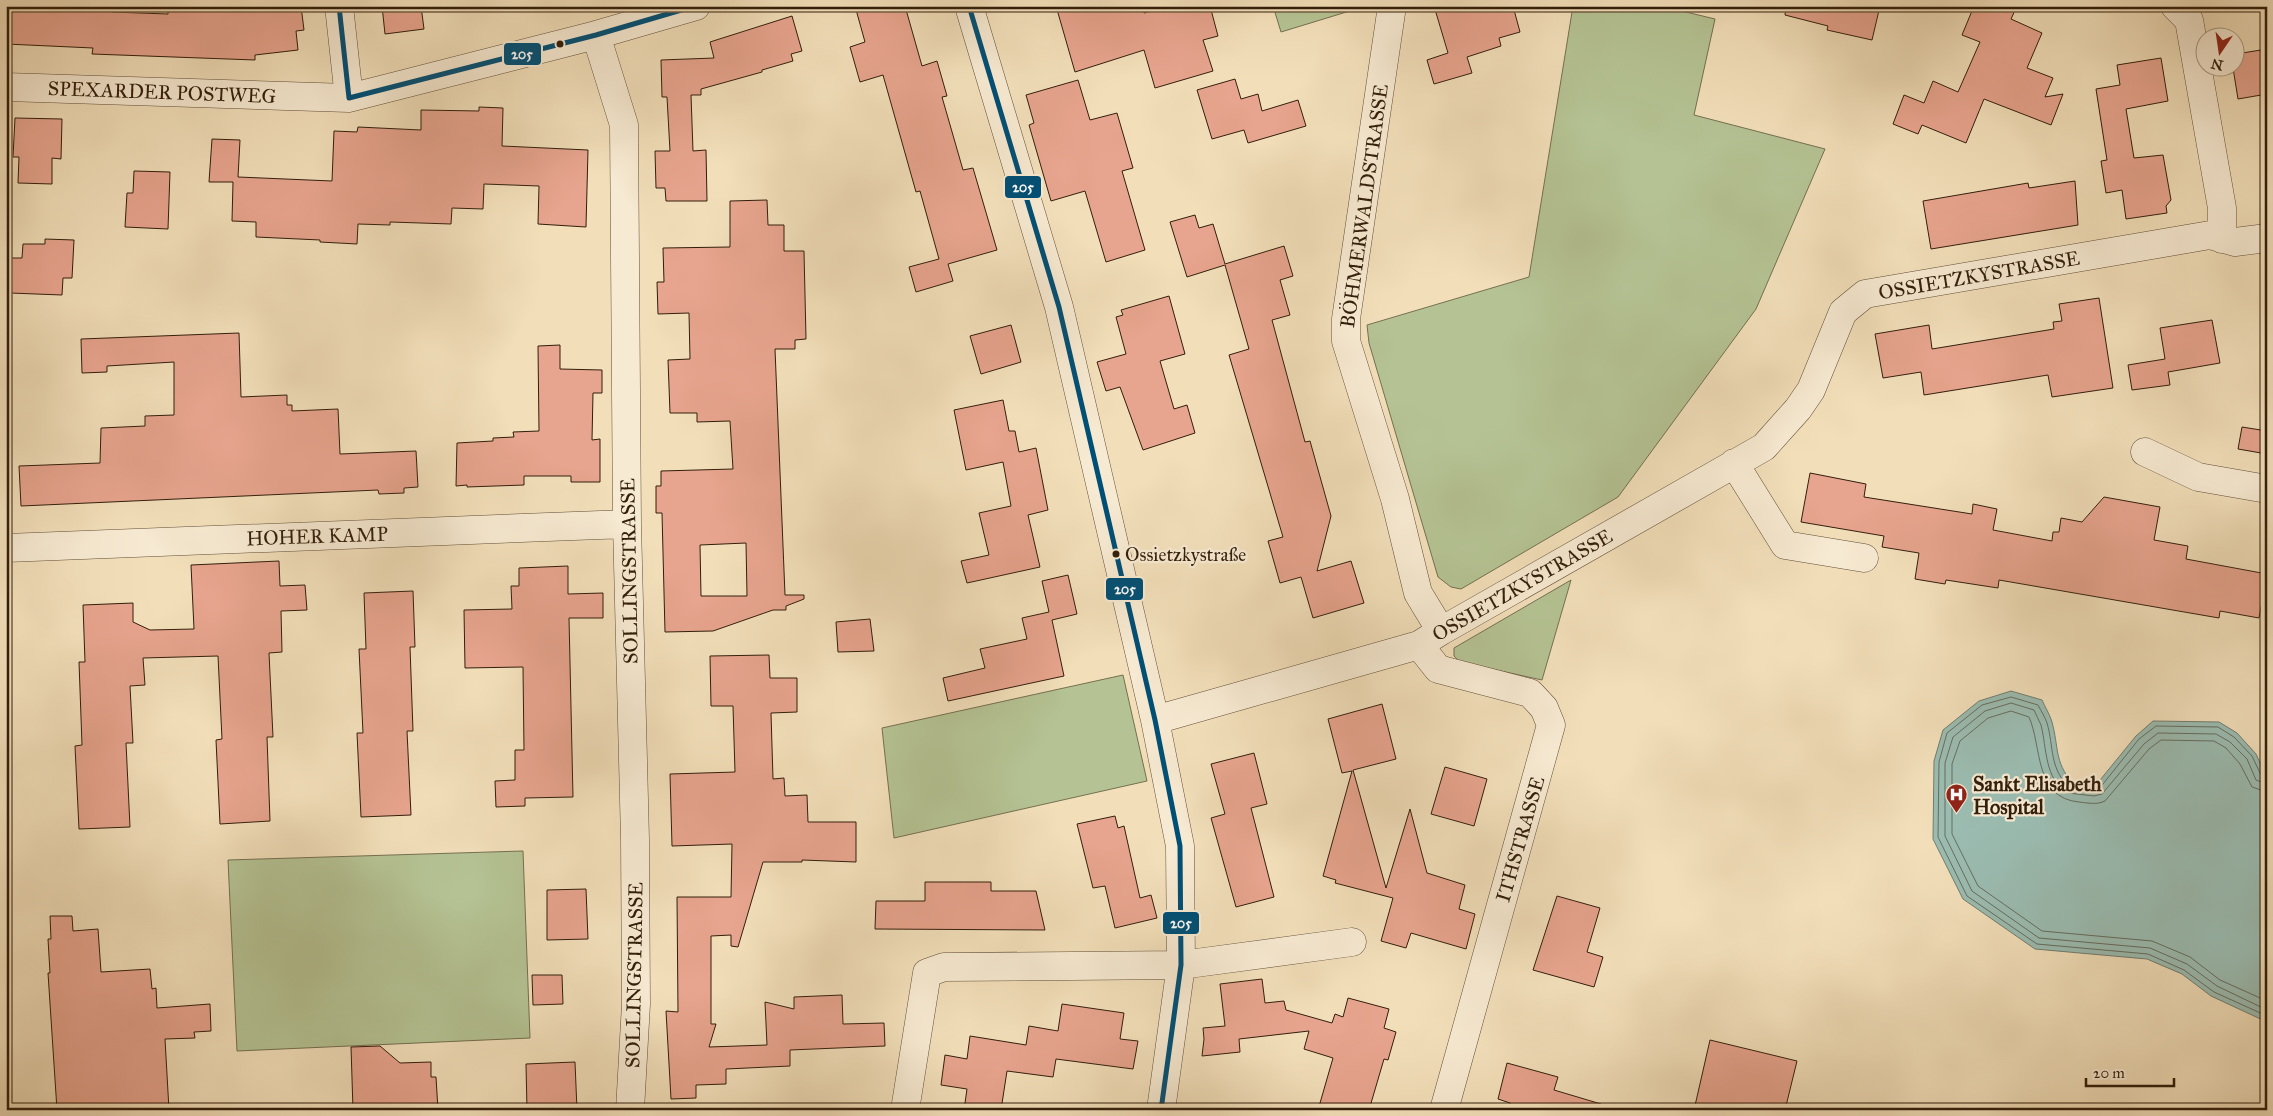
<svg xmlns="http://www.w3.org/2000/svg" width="2273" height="1116" font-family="'IM FELL Great Primer',serif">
<rect width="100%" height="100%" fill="#f2dfba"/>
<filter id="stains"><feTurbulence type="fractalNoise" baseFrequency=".004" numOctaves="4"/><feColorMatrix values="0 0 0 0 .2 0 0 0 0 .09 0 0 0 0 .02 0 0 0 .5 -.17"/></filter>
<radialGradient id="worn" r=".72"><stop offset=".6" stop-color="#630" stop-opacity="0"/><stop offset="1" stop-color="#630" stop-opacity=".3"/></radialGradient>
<path fill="#b5c394" stroke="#747050" d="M 1273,6 L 1366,6 L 1281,32 Z
M 1573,6 L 1661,6 L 1715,19 L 1694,115 L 1825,149 L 1756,309 L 1618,497 L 1461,589 L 1451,587 L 1438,577 L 1369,343 L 1367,325 L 1529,277 Z
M 1571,580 L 1542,680 L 1460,662 L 1454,656 L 1454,648 Z
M 1123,675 L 1147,781 L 894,838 L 882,728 Z
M 523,851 L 530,1038 L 237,1051 L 228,860 Z"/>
<path fill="#9bbcb1" stroke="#717d6f" d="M 2011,691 L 2042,700 C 2045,707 2050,715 2052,722 C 2059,748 2054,760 2072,783 L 2096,785 L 2136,736 L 2153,721 L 2219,722 L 2237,733 L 2256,754 L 2267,778 L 2267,1022 L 2211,996 L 2182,974 L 2147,959 L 2035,949 L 1963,899 L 1933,839 L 1934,761 L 1943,730 L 1979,701 Z"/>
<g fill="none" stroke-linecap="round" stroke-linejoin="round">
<path stroke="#666d5e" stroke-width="1" d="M 2267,778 L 2261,775 L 2252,756 L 2234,737 L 2218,727 L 2156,726 L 2139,739 L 2099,789 L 2071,788 C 2049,771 2054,746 2047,723 C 2045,717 2041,711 2038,705 L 2011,697 L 1982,705 L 1947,733 L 1939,762 L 1938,837 L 1967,896 L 2037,944 L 2148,954 L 2184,970 L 2214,992 L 2267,1016
M 2267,784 L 2256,780 L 2247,759 L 2230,742 L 2216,734 L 2158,733 L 2144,744 L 2102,794 L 2094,796 L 2068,793 C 2044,779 2047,748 2041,725 C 2039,720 2036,715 2034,710 L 2011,703 L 1985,711 L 1953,737 L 1945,763 L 1945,836 L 1972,891 L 2039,938 L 2150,948 L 2187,964 L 2217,986 L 2267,1010
M 2267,792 L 2252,787 L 2240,764 L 2226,748 L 2214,741 L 2161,740 L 2149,749 L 2105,801 C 2097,805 2088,803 2079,802 C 2034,798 2042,746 2029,717 L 2011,711 L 1988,718 L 1960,741 L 1952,764 L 1952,834 L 1978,886 L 2042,931 L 2152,941 L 2190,957 L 2220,980 L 2267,1001"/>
</g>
<path fill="#e7a48e" stroke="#321e0b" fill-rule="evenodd" d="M 6,6 L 112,6 L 112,12 L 168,14 L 168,6 L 301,6 L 304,30 L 296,31 L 298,50 L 255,55 L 255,60 L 92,54 L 93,48 L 6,44 Z
M 382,6 L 421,6 L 424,29 L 385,34 Z
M 855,6 L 905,6 L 922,66 L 937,61 L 947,96 L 942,97 L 963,170 L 973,168 L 997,250 L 948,264 L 953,281 L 916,292 L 909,267 L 939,259 L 920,191 L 916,192 L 883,75 L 860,82 L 850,47 L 865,42 Z
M 1056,6 L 1142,6 L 1144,13 L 1168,6 L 1210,6 L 1218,36 L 1203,40 L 1213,71 L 1155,88 L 1144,50 L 1075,72 Z
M 1434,6 L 1513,6 L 1520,32 L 1499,38 L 1501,46 L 1467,57 L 1472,73 L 1434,84 L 1427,60 L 1448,53 Z
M 1786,6 L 1880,6 L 1872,40 L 1827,30 L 1828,26 L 1785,15 Z
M 1974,6 L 2017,6 L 2011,19 L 2042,33 L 2027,68 L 2053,78 L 2045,97 L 2063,94 L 2051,125 L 1984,99 L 1966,143 L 1922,125 L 1918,134 L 1893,124 L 1904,95 L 1924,103 L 1933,81 L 1958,92 L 1980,42 L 1962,35 Z
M 792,16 L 802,51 L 791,54 L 793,61 L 762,70 L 762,72 L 701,89 L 701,95 L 691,95 L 693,151 L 706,150 L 707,201 L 666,201 L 665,188 L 656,188 L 655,151 L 670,151 L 667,97 L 662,97 L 661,60 L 714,58 L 710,42 Z
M 2267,49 L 2267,94 L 2238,99 L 2233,68 L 2236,68 L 2236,54 Z
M 2161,58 L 2168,101 L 2126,109 L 2134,158 L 2163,155 L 2171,200 L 2166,206 L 2167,213 L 2126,219 L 2122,190 L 2106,193 L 2101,161 L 2107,160 L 2096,89 L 2120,85 L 2117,65 Z
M 1235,79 L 1241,99 L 1258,94 L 1262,111 L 1298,100 L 1306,126 L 1248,143 L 1244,130 L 1212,139 L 1197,90 Z
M 1078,80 L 1090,120 L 1117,113 L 1133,168 L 1122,171 L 1145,250 L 1106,262 L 1085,191 L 1051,201 L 1029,125 L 1034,123 L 1026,95 Z
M 479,107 L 503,108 L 502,146 L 588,150 L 586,227 L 538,224 L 539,186 L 484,184 L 483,209 L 452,208 L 451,224 L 390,222 L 390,225 L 358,224 L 357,244 L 320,242 L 320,240 L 256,237 L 256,222 L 232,221 L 233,182 L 209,182 L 212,139 L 240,140 L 238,177 L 332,181 L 334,131 L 357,132 L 358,127 L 421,130 L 421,110 L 479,111 Z
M 15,118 L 62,119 L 61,159 L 52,158 L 52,184 L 18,183 L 19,157 L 13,157 Z
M 134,171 L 170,172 L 168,229 L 125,227 L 127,193 L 133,193 Z
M 2075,181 L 2078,225 L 1931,249 L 1923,201 L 2028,183 L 2029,188 Z
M 767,200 L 768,225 L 784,225 L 784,251 L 804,251 L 806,339 L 795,340 L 795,349 L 775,349 L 785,595 L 804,595 L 804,599 L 786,606 L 786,610 L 773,610 L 713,631 L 665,632 L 662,513 L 656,513 L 656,486 L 661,486 L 661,471 L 733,469 L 730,421 L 697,422 L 697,413 L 670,413 L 668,360 L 690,359 L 689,313 L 658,314 L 657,282 L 664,282 L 663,248 L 730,247 L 730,201 ZM 746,543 L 747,596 L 701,596 L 700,545 Z
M 1195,215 L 1199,228 L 1213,224 L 1225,264 L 1284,246 L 1293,276 L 1280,280 L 1290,315 L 1272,320 L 1305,442 L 1310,441 L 1331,516 L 1317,571 L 1351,561 L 1364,603 L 1313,618 L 1301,577 L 1280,583 L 1268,541 L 1283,537 L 1229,355 L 1249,349 L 1225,265 L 1187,277 L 1170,222 Z
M 45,239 L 74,240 L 72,278 L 63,278 L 62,295 L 10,293 L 11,258 L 22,258 L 23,244 L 45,244 Z
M 1169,296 L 1185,354 L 1160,361 L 1174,409 L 1187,405 L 1195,433 L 1143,450 L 1120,387 L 1106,391 L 1097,362 L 1126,354 L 1116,317 L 1123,315 L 1121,310 Z
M 2099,298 L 2113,388 L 2052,397 L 2048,375 L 1924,395 L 1921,372 L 1883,378 L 1875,334 L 1929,325 L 1932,349 L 2054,329 L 2053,322 L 2062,321 L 2059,304 Z
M 2212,320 L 2220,363 L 2168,372 L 2170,385 L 2132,390 L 2128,365 L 2165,359 L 2160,328 Z
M 1011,325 L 1021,362 L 981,374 L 970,336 Z
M 239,333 L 241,397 L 287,395 L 287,405 L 292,405 L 292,411 L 338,409 L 340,454 L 416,451 L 418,487 L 404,488 L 404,493 L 379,494 L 378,490 L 21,506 L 19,466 L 100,463 L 101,428 L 145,426 L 145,416 L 174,415 L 174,362 L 107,366 L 107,372 L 82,373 L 81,339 Z
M 560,345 L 560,369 L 602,370 L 602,393 L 593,393 L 592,440 L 600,439 L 600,482 L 571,482 L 571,476 L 524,476 L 524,485 L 467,487 L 467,485 L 456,486 L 457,443 L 493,441 L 493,438 L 514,437 L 513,432 L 539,431 L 538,346 Z
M 1003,400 L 1009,431 L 1015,431 L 1019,452 L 1036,448 L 1048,510 L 1028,515 L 1040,567 L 967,583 L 961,561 L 989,555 L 979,513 L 1011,506 L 1003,462 L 966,470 L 954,410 Z
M 2242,427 L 2267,431 L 2267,454 L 2238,449 Z
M 1810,473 L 1866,484 L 1864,497 L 1972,514 L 1973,504 L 1997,509 L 1993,530 L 2052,541 L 2053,532 L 2059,532 L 2061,518 L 2082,522 L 2104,497 L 2160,507 L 2154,540 L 2188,546 L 2186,559 L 2267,574 L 2259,618 L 2220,611 L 2219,618 L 1999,580 L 1998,588 L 1946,580 L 1945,584 L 1915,579 L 1919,553 L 1882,547 L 1884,536 L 1801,522 Z
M 279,561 L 280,586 L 305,585 L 307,610 L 281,611 L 282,652 L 269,653 L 273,737 L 267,737 L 270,821 L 220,824 L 216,740 L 222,739 L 218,656 L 143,658 L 145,685 L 130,686 L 133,743 L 126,743 L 130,827 L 79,829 L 75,746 L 82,745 L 79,662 L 85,662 L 83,605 L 133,603 L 133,622 L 150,630 L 194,629 L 191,565 Z
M 568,566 L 568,594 L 603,593 L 603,618 L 569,618 L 573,797 L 525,798 L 525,806 L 496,807 L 495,781 L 515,780 L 515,750 L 524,750 L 523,667 L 465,668 L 464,610 L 512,609 L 511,586 L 519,586 L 519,568 Z
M 1068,575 L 1077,614 L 1052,620 L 1064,676 L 948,701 L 943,678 L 985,668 L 980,649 L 1027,639 L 1022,618 L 1049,612 L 1042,581 Z
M 413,591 L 415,647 L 410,647 L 413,731 L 407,731 L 411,815 L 361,817 L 357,733 L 363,733 L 359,649 L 366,649 L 364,593 Z
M 870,619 L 874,651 L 838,652 L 836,622 Z
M 769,655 L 770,678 L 797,678 L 797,712 L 771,713 L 773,779 L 784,778 L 785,796 L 807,795 L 808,822 L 856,822 L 856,862 L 802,860 L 802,862 L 763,862 L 738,947 L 731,946 L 731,935 L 711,936 L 711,1024 L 716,1024 L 709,1047 L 767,1045 L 765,1002 L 794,1009 L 794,997 L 842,995 L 843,1024 L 884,1023 L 885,1046 L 790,1050 L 790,1066 L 726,1069 L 726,1084 L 696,1085 L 696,1098 L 671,1099 L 666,1011 L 678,1012 L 677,897 L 731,897 L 732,844 L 672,846 L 670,774 L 735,772 L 733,706 L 711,706 L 710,656 Z
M 1382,704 L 1396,759 L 1353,770 L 1386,888 L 1410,809 L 1427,873 L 1465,885 L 1459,909 L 1475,914 L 1466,949 L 1411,933 L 1406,948 L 1381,941 L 1393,898 L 1335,883 L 1336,880 L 1323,876 L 1352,771 L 1342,773 L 1328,719 Z
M 1254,753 L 1267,804 L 1251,808 L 1274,897 L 1236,907 L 1211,818 L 1225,814 L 1211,764 Z
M 1445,767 L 1487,779 L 1474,826 L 1431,814 Z
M 1115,816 L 1118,828 L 1124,826 L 1140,898 L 1151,895 L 1157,918 L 1115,928 L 1105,886 L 1093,888 L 1077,824 Z
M 925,882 L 991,882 L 991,891 L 1036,891 L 1045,930 L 875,929 L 876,901 L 925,901 Z
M 586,889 L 588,939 L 547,940 L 547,890 Z
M 1557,896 L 1600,908 L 1587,952 L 1603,957 L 1594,987 L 1533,970 Z
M 50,916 L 72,916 L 73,931 L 98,929 L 101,972 L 150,969 L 152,989 L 156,988 L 157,1008 L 210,1004 L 211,1031 L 194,1032 L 195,1038 L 165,1039 L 169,1110 L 57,1110 L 48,973 L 50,973 L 48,939 L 51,939 Z
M 532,975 L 562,975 L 563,1004 L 533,1005 Z
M 1262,979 L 1265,1003 L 1284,1001 L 1286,1010 L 1332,1023 L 1335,1014 L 1343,1017 L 1348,998 L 1389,1009 L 1384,1028 L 1396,1032 L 1388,1060 L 1384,1059 L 1369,1110 L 1318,1110 L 1333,1058 L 1304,1049 L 1309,1031 L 1239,1039 L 1240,1052 L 1202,1056 L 1204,1039 L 1203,1028 L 1225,1026 L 1220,984 Z
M 1062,1004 L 1124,1013 L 1120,1039 L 1138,1041 L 1133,1069 L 1056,1059 L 1053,1077 L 1007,1071 L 1001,1110 L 964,1110 L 967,1089 L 941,1085 L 945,1055 L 967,1059 L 970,1036 L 1026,1045 L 1029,1026 L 1058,1031 Z
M 1710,1040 L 1797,1061 L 1785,1110 L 1694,1110 Z
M 380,1046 L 400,1063 L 431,1062 L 431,1077 L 436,1077 L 438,1110 L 353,1110 L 351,1047 Z
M 575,1062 L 577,1110 L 527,1110 L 526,1064 Z
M 1507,1063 L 1558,1077 L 1554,1090 L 1601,1104 L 1600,1110 L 1510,1110 L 1510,1103 L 1498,1099 Z"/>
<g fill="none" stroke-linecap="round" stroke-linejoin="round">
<defs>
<path id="street" d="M 339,6 L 349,98
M 969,6 L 1059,307 L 1155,720 L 1180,846 L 1181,965 L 1161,1110
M 1392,6 L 1346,319 L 1346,341 L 1395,499 L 1418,593 L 1441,631
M 2175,6 L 2189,20 L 2222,208 L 2222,239
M 596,35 L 624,125 L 627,524 L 635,839 L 636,1004 L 630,1110
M 6,87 L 349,98 L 596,35 L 696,6
M 2145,452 L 2198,477 L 2267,489
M 1734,463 L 1785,545 L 1864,558
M 6,548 L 627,524
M 1419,645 L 1438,669 L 1530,693 L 1544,708 L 1551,725 L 1444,1110
M 1155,720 L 1419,645 L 1441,631 L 1764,447 L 1798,409 L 1811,390 L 1843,312 L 1865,294 L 2210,235 L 2235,242 L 2267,238
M 905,1110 L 927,973 L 944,967 L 1181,965 L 1352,942"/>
</defs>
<use href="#street" stroke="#624e37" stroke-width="29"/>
<use href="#street" stroke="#f7ead2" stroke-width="28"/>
<defs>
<path id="bus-1" d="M 339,6 L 349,98
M 969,6 L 1059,307 L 1155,720 L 1180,846 L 1181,965 L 1161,1110
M 349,98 L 596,35 L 695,6"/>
</defs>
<use href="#bus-1" stroke="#f7ead2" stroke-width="9"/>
<use href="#bus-1" stroke="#004f76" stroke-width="5"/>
</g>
<defs>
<symbol id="hospital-pin" viewBox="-11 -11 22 30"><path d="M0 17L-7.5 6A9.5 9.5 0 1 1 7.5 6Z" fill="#8f2418" stroke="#f7ead2"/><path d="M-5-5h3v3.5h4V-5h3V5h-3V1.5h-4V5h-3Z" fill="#fff"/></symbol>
</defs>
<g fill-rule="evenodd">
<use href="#hospital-pin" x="1944" y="782" width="25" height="34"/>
</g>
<g fill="#321e0b" stroke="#f7ead2" stroke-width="2">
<circle cx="560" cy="44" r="4.5"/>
<circle cx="1116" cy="554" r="4.5"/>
</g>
<g text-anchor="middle" stroke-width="4.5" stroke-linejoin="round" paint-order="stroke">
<g font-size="19" fill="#321e0b" stroke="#f7ead2" text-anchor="start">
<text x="1125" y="561">Ossietzkystraße</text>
</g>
<g font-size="20" fill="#321e0b" stroke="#f7ead2">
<text transform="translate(162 92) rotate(2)" y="7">SPEXARDER POSTWEG</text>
<text transform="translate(1364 206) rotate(-82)" y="7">BÖHMERWALDSTRASSE</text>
<text transform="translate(1979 275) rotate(-10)" y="7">OSSIETZKYSTRASSE</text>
<text transform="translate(317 536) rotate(-2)" y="7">HOHER KAMP</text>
<text transform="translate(629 571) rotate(-91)" y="7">SOLLINGSTRASSE</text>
<text transform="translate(1522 585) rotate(-30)" y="7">OSSIETZKYSTRASSE</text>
<text transform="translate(1520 839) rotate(-74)" y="7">ITHSTRASSE</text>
<text transform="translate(634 975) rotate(-89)" y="7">SOLLINGSTRASSE</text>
</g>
<g font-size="20" font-weight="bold" fill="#321e0b" stroke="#f7ead2" text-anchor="start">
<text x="1973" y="791">Sankt Elisabeth<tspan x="1973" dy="23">Hospital</tspan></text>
</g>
</g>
<g stroke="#f7ead2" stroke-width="2">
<rect x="503" y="42" width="39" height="24" rx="5" fill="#004f76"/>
<rect x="1004" y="175" width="38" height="24" rx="5" fill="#004f76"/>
<rect x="1105" y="577" width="39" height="24" rx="5" fill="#004f76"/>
<rect x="1162" y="911" width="38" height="24" rx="5" fill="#004f76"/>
</g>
<g font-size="14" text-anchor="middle" font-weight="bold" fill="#fff">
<text x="522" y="59">205</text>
<text x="1023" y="192">205</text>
<text x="1125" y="594">205</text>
<text x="1181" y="928">205</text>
</g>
<rect width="2273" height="1116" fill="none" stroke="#f2dfba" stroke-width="25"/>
<rect x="8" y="8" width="2258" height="1101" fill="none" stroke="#321e0b" stroke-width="2.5"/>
<rect x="12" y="12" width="2248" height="1091" fill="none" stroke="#321e0b"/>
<g transform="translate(2220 52) rotate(193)"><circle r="24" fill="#f7ead2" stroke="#a89882"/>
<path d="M0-4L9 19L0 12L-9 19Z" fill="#8f2418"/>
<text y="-8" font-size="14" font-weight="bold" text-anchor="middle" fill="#321e0b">N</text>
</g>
<path d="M2086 1078v8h88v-8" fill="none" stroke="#321e0b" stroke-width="2.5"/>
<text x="2093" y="1078" font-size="15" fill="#321e0b" stroke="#f7ead2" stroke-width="4" paint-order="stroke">20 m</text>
<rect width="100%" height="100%" filter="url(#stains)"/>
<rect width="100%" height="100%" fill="url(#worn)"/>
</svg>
